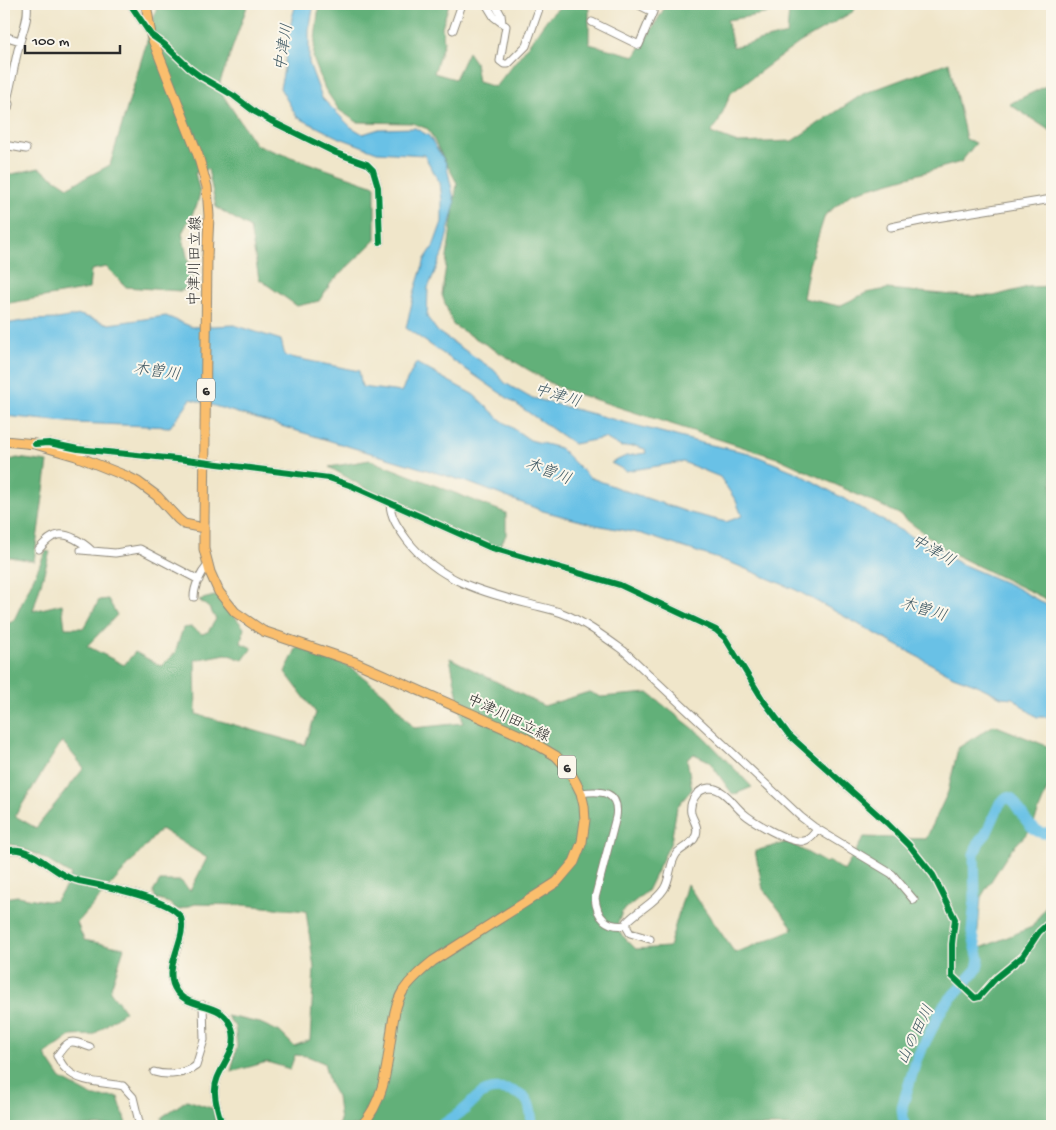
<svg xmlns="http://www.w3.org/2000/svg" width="1056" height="1130" font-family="'Gochi Hand','Klee One',sans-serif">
<rect width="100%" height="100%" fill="#fbf7ec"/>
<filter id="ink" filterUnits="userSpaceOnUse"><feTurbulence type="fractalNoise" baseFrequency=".02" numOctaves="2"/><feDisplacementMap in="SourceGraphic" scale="10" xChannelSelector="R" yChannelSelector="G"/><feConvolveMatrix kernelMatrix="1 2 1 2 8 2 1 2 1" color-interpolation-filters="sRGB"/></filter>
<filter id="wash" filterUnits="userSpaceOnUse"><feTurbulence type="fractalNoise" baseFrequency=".0096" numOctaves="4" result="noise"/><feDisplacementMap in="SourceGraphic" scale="20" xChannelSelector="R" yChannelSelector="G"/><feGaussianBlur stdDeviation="1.12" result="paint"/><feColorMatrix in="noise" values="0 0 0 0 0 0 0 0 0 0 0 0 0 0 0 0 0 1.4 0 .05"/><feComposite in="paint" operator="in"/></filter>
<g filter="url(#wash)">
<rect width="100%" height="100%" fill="#f0e6ca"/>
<path fill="#62b079" stroke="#466e52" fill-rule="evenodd" d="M 158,4 L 248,4 L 218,88 L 256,145 L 375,186 L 375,240 L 331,283 L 319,301 L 297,306 L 259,279 L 250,228 L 216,207 L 208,169 L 195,173 L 200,193 L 197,205 L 182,233 L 194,288 L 180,291 L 126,287 L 106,267 L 91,270 L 89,289 L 4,304 L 4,176 L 39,168 L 68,187 L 110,165 Z
M 319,4 L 449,4 L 442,27 L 444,42 L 434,73 L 455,79 L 468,52 L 475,62 L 478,82 L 495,87 L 524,51 L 548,18 L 563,4 L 579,4 L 589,8 L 589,44 L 635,56 L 667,4 L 856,4 L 854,11 L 799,43 L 731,93 L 719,121 L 711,133 L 738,143 L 792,141 L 863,94 L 949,62 L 966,139 L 976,143 L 961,162 L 852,193 L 825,215 L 809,265 L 803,298 L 839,306 L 866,293 L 887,289 L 964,296 L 994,296 L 1028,287 L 1052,286 L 1052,602 L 947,551 L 899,514 L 780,459 L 559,388 L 453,325 L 442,295 L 457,183 L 428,129 L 412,123 L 357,122 L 339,110 L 325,89 L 313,58 ZM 789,10 L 787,34 L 733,47 L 727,20 Z
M 1052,83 L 1052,132 L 1009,104 Z
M 17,458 L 48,462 L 34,561 L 4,556 L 4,479 L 10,460 Z
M 370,460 L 506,513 L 506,535 L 498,550 L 422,521 L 329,467 Z
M 46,551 L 50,552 L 33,611 L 62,604 L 65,628 L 84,628 L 99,600 L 108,599 L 117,615 L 87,646 L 124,665 L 135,652 L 161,666 L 175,653 L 183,628 L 191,627 L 202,634 L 208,632 L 216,619 L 209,608 L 199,600 L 218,595 L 244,628 L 241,643 L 252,648 L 243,660 L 226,654 L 195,660 L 196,714 L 305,745 L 316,713 L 285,672 L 297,647 L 349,666 L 386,695 L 414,728 L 463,723 L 450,658 L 544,706 L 589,692 L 601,697 L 648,693 L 703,736 L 752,787 L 733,795 L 709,761 L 694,754 L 687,759 L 692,789 L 677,807 L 671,842 L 647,891 L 622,912 L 616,929 L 636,949 L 669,947 L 687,884 L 735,953 L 794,929 L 763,889 L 755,851 L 788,842 L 826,863 L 828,861 L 844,871 L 864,837 L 926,839 L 948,792 L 958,748 L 994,725 L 1052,748 L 1052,777 L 1032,828 L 1010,851 L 981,897 L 976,950 L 1032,927 L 1052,897 L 1052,1126 L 337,1126 L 340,1121 L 337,1097 L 330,1085 L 324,1063 L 307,1056 L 295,1055 L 290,1069 L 267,1062 L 231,1072 L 237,1046 L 235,1027 L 227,1016 L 260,1023 L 280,1032 L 294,1046 L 310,1040 L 314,968 L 306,911 L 243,905 L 195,904 L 178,910 L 169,903 L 156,899 L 153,892 L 160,881 L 181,881 L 190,891 L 207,858 L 161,829 L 77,923 L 84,940 L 124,948 L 110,991 L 125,1011 L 93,1035 L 71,1036 L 45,1055 L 61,1079 L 94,1097 L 118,1097 L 127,1126 L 4,1126 L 4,898 L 17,896 L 45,901 L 55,901 L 65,888 L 71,875 L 38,855 L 7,843 L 4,844 L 4,623 L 10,623 L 15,618 ZM 62,741 L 84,768 L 36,828 L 15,816 Z
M 187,1100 L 214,1109 L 216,1126 L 163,1126 L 162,1117 Z"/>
<path fill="#69c1e6" stroke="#4a7688" d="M 296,4 L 314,4 L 309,30 L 309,63 L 322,98 L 351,127 L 363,134 L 379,129 L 415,128 L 429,136 L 446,163 L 455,203 L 443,252 L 428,288 L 427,317 L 438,332 L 494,370 L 505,383 L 529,397 L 702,443 L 749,453 L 798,473 L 959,563 L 1013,586 L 1052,608 L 1052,717 L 1037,717 L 1024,708 L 1014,698 L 1001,697 L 975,684 L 953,676 L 796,590 L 734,564 L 642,534 L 596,525 L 543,511 L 467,482 L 191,399 L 170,427 L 77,423 L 4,416 L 4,324 L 30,320 L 57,319 L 80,315 L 109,324 L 166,316 L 192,327 L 234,325 L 281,340 L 285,356 L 359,371 L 362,387 L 401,392 L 416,363 L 474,395 L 501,420 L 530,440 L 560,448 L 589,477 L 623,490 L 690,513 L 726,522 L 742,516 L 736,501 L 720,477 L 683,462 L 626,471 L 611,463 L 626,456 L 646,453 L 645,449 L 635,446 L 621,447 L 605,438 L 574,444 L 406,328 L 415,290 L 425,259 L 433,247 L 442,222 L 442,200 L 440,183 L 424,155 L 377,152 L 335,136 L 297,117 L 280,88 C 287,60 287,31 296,4 Z"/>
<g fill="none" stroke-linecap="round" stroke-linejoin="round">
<path stroke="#69c1e6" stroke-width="11" d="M 441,1126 C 449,1120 458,1115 466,1108 C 473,1102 478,1094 487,1091 C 492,1089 501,1089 507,1090 C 530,1094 531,1106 532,1126
M 904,1126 L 902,1107 L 917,1058 L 943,1007 L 977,969 L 979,959 L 972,932 L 975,900 L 974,854 L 979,842 L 986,834 L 1000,803 L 1007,797 L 1011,798 C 1019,808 1034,842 1052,831"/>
</g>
</g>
<g filter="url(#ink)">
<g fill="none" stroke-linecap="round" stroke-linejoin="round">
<defs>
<path id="minor" d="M 130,4 L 151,35 L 164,44 L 189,68 L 201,77 L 234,96 L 255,112 L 271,121 L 336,153 L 367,164 L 373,170 L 378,187 L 380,242
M 486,4 L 494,17 L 502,23 L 501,15 L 495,4
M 592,22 L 639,45 L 653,12 L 637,4
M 502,23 L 506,26 L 500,61 L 504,64 L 508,64 L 526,46 L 540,6 L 543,4
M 453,30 L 462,4
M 4,36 L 20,41
M 4,108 L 8,108 L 9,104 L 7,100 C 12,82 14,64 19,46 C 22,32 29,19 27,4
M 4,145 L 26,149
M 891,227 L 930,219 L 1052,199
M 38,444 L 49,443 L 78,449 L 186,460 L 329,478 L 352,486 L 489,547 L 620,585 L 716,630 L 725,638 L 763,700 L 789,735 L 887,823 L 909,845 L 933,875 L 955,919 L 952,944 L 952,976 L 975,998 L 979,997 L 996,978 L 1023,956 L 1039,932 L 1052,920
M 390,503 C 390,517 399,529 407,540 C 439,581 482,592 529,604 C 540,607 552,609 562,613 C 583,621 606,638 624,651 L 801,817 L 814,827 L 892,874 L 914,900
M 39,549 C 43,545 48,538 55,536 C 66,531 84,543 92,551
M 81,550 L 115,553 L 140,549 L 199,580
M 194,597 C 194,586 201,573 208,565
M 581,793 C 601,790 620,791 616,817 L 595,898 C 597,918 607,928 627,925
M 4,851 C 9,850 14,849 19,850 C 39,853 56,876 79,881 C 99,885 173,899 181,918 C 188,939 160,969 177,992 C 192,1011 222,1000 232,1028 C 241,1052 213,1070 215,1093 C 215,1104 220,1116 222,1126
M 650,939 L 630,933 L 627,928 L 627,922 C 638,910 655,903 664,889 C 671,878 669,863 677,853 C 683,847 693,844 696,835 C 699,826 693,821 691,813 C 689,802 697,789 709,788 C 724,788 732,803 742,812 C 752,821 790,844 803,841 C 810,840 814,834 817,829
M 90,1047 C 71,1040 69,1038 57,1056 C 60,1060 62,1066 66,1069 C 80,1084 105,1082 123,1086 L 133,1097 L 140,1126
M 154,1072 C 167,1076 185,1074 196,1066 L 204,1040 L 203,1005"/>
<path id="major" d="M 146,4 L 151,35 L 198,155 L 207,187 L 209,216 L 207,257
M 4,441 L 35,444 L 76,456 L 126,476 L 138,482 L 157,496 L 178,519 L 184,524 L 204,528
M 204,523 L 204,549 L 210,572 L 219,592 L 235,612 L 263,631 L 355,662 L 524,737 L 556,756 L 568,769 L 575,781 L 581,793 L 584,806 L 585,820 L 582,842 L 574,862 L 557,882 L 433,961 C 422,970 411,979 403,991 C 395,1004 393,1021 391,1036 C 387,1067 384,1102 361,1126"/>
</defs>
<use href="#minor" stroke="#8e887a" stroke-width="9"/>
<use href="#major" stroke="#8e887a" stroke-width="11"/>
<use href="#minor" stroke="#fff" stroke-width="7"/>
<use href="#major" stroke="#fabe6d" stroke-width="9"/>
<defs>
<path id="major-bridge" d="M 204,523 L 207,257"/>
</defs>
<use href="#major-bridge" stroke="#8e887a" stroke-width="11" stroke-linecap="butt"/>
<use href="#major-bridge" stroke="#fabe6d" stroke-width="9"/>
<defs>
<path id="cycleway" d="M 130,4 L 151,35 L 164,44 L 189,68 L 201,77 L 234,96 L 255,112 L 271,121 L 336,153 L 367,164 L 373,170 L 378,187 L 380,242
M 35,444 L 49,443 L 78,449 L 186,460 L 329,478 L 352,486 L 489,547 L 620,585 L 716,630 L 725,638 L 763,700 L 789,735 L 887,823 L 909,845 L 933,875 L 955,919 L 952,944 L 952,976 L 975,998 L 979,997 L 996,978 L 1023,956 L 1039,932 L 1052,920
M 4,851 C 9,850 14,849 19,850 C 39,853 56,876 79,881 C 99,885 173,899 181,918 C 188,939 160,969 177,992 C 192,1011 222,1000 232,1028 C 241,1052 213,1070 215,1093 C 215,1104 220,1116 222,1126"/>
</defs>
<use href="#cycleway" stroke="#fbf7ec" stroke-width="9"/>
<use href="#cycleway" stroke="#00873e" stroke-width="6"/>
</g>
</g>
<g text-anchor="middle" stroke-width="4" stroke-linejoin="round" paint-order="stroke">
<g fill="#fbf7ec" stroke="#696865" stroke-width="1">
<rect x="197" y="378.5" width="18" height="23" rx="4"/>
<rect x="558" y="755.5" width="18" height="23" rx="4"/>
</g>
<g font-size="14" font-weight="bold" fill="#2b2b2b">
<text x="206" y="395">6</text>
<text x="567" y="772">6</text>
</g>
<g font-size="15" fill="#2b2b2b" stroke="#fbf7ec">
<text transform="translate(194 261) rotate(-89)" y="5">中津川田立線</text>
<text transform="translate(509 717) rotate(26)" y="5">中津川田立線</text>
</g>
<g font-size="16" font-style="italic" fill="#3e5863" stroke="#fbf7ec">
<text transform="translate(282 47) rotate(-81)" y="6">中津川</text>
<text transform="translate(157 370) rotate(8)" y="6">木曽川</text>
<text transform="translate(558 394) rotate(17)" y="6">中津川</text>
<text transform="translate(549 470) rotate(21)" y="6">木曽川</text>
<text transform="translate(934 549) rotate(30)" y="6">中津川</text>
<text transform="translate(924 608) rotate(17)" y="6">木曽川</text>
<text transform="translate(914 1034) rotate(-64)" y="6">山の田川</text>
</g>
</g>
<rect width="1056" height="1130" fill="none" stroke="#fbf7ec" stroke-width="20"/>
<path d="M25 45v8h95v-8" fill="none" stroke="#2b2b2b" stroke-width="2.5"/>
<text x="32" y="45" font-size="15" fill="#2b2b2b" stroke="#fbf7ec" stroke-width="4" paint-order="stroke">100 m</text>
</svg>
